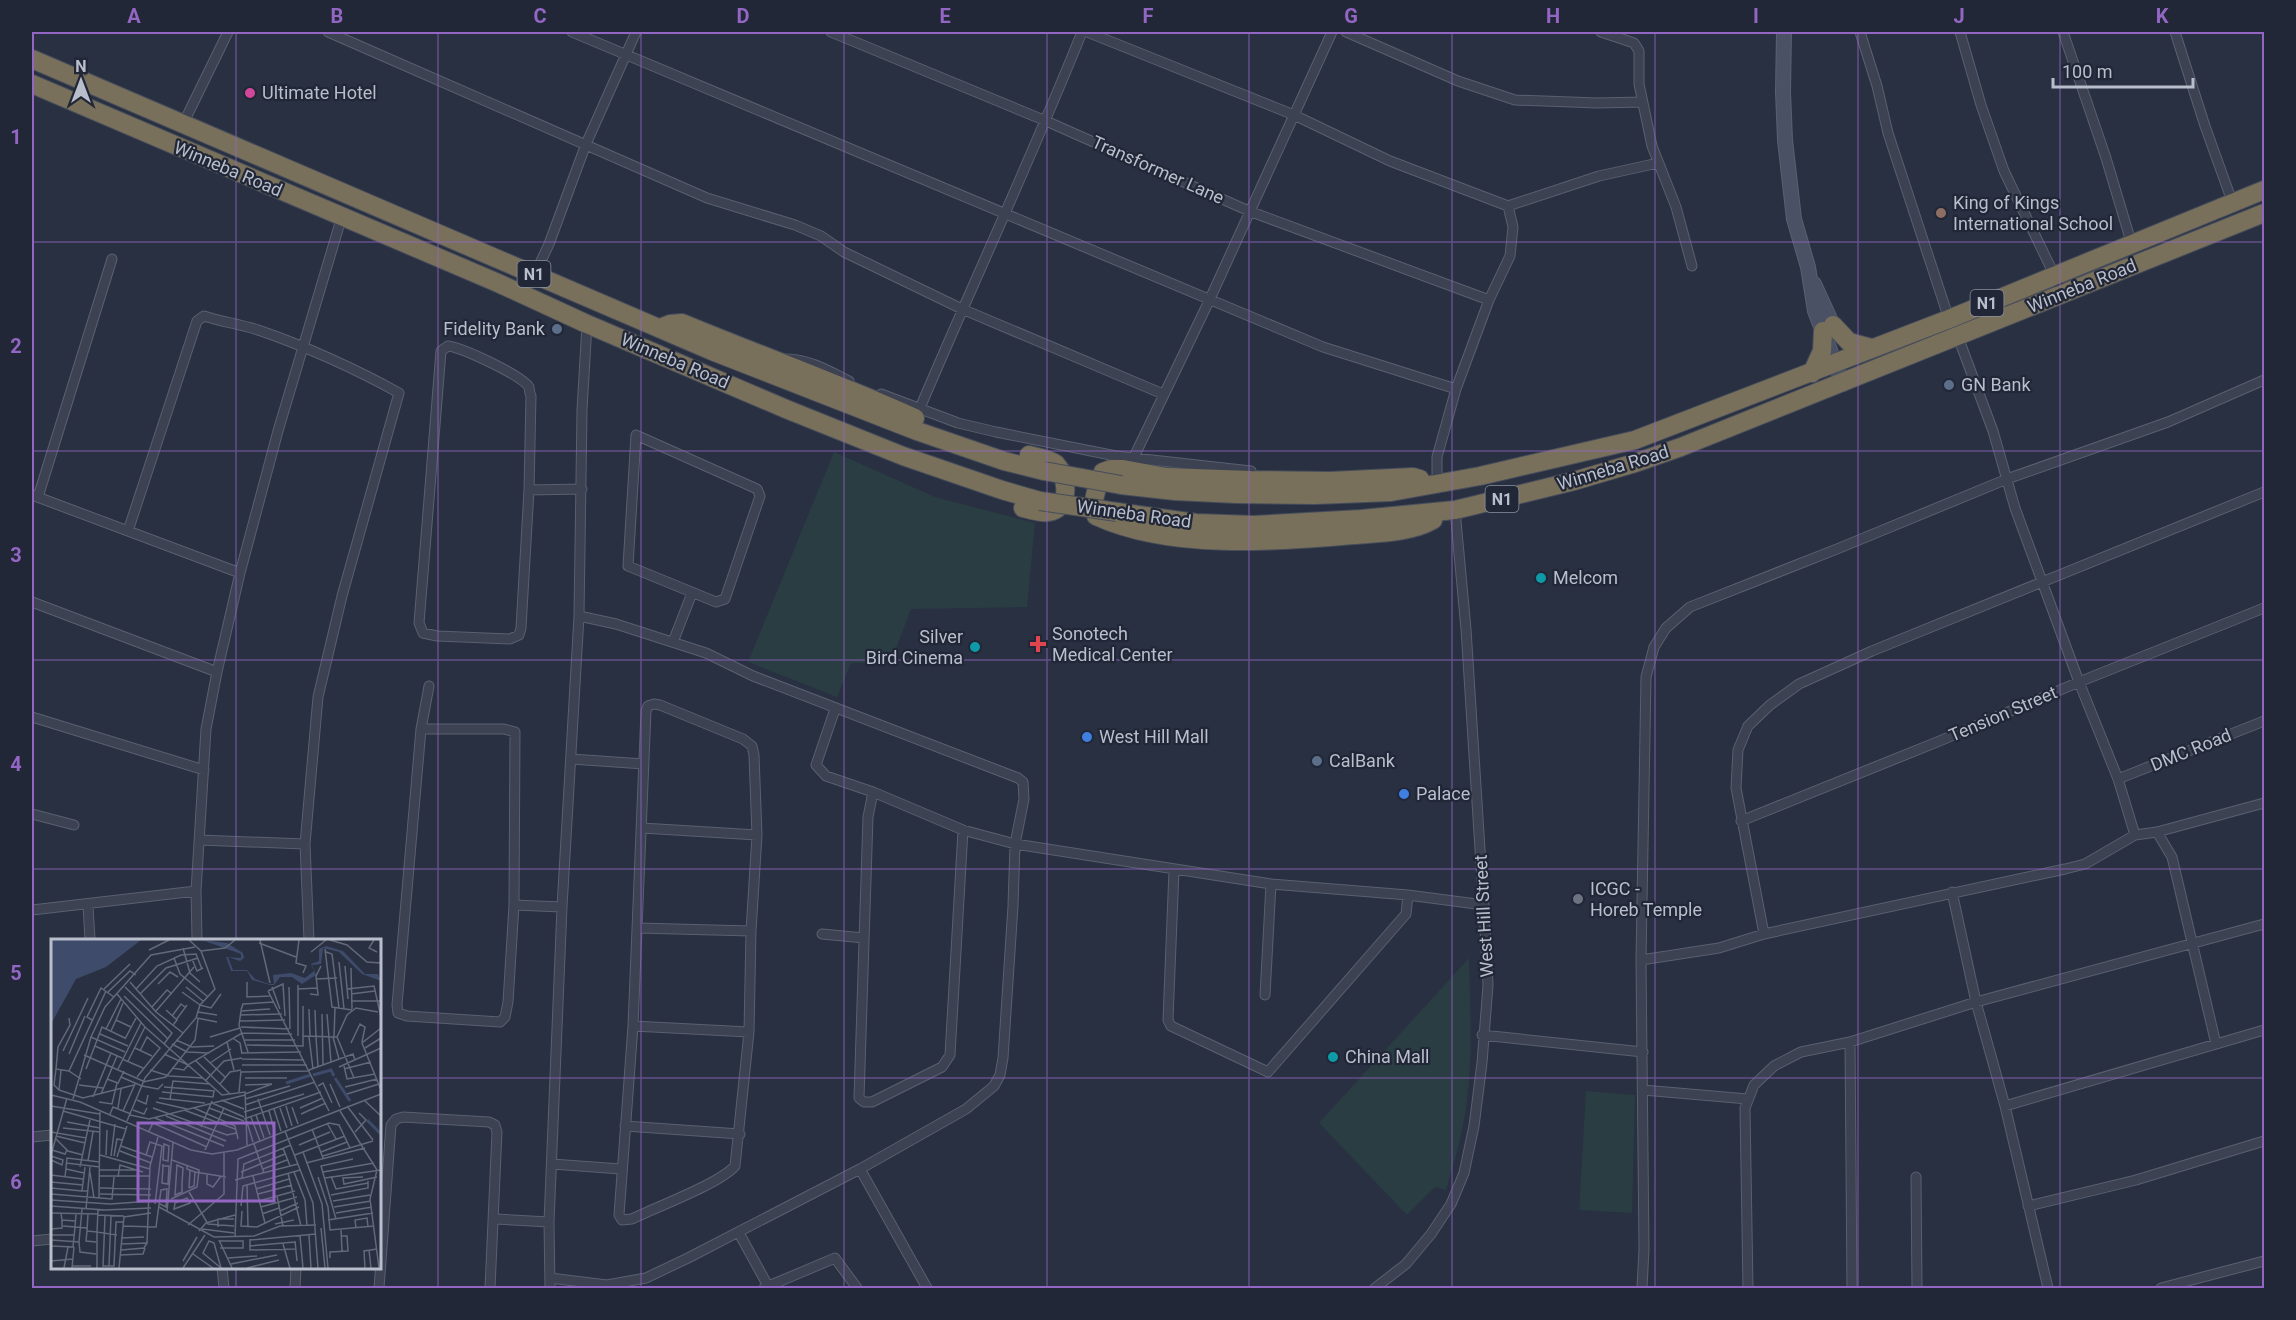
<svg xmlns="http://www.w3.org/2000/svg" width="2296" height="1320" font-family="Roboto,sans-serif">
<rect width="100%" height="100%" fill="#283042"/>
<path fill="#2a3d43" d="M 834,452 L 935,497 L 1035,523 L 1027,607 L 911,609 L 891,662 L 851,663 L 837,697 L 748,662 Z
M 1469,958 C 1470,1005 1473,1054 1467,1101 C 1463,1131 1455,1161 1446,1190 L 1435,1187 L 1407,1215 L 1319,1123 Z
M 1586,1091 L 1635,1095 L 1632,1213 L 1579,1210 Z"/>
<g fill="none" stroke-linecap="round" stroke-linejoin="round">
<defs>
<path id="street" d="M 328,32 L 707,198 L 795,225 L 821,236 L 844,252 L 962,309 L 1163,394
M 572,32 L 1323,347 L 1456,389
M 831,32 L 1046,121 L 1249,211 L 1489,300
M 1087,32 L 1294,115 L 1390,161 L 1508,206 L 1599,176 L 1658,163
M 1346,32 L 1458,81 L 1515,100 L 1597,103 L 1642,102
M 1601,32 L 1634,43 L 1639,51 L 1639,84 L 1652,146 L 1676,207 L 1692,266
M 1860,32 L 1877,86 L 1888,133 L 1949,319
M 1960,32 L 1981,105 L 2004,171 L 2063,293
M 2063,32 L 2106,158 L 2132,245
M 2175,32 L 2205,126 L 2233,204
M 183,124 L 228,32
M 535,274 L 549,244 L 586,144 L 636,32
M 1958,337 L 1993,431 L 2015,508 L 2079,682 L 2118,779 L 2135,835
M 448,346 C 463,348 521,375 529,387 C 529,388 530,395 531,396 L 529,490 L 521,628 L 519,635 L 510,639 L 437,636 L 423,633 L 419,623 L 441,351 Z
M 786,359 C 809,359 829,371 849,381
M 881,394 L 958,423 L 996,432 L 1116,456 L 1251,471
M 920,408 C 973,283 1031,159 1082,32
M 636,435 L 757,489 L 760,496 L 725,599 L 716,602 L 628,566 Z
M 1133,459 L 1209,301 L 1332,32
M 1437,485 L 1437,457 L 1456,389 L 1489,300 L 1510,256 L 1513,227 L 1508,206
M 529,490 L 582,489
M 32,495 L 240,573
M 38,497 L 112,259
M 128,531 L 197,321 L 204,316 C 222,322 240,324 258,330 C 303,345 358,370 399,393 L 342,596 L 318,697 L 305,844 L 309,940
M 32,602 L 217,672
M 673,642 L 692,593
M 654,704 L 660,705 L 743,739 L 752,746 L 754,755 L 757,835 L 751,931 L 749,1032 L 735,1166 C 719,1184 656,1207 632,1219 L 622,1220 L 619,1215 L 633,1026 L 646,711 L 648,706 Z
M 835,709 L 816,765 L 826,776 L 873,792 L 963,830 L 1015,844 L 1271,884 L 1408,895 L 1484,905
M 32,717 L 204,770
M 421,729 L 504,729 L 515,732 L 514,905 L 508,1002 L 505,1017 L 500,1022 L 407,1016 L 398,1013 L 397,1005 L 421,729 L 429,686
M 571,759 L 644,764
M 2118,779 L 2264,721
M 873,792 L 868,817 L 859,1098 L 864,1102 L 872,1102 L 942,1067 L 950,1055 L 963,830
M 32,814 L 74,825
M 1741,821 L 1942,740 L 2079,682 L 2264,608
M 642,828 L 757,835
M 2157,832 L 2172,857 L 2216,1044
M 199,840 L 305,844
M 1174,870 L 1168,1020 L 1171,1026 L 1268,1072 L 1406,914 L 1408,895
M 1952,892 L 1976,1002 L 2005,1106 L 2048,1288
M 88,905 L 90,940
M 514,905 L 562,907
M 32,910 L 196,891
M 638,928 L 751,931
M 822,934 L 864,938
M 1764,934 L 1736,788 L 1738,750 L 1748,726 L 1770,705 L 1799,684 L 1872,651 L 2264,492
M 197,940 L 196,891 L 206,729 L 217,672 L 240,573 L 278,431 L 342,216
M 1641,960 L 1719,948 L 1764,934 L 2065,869 L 2085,864 L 2135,835 L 2157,832 L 2264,803
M 1265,995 L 1271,884
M 633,1026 L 749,1032
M 1482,1035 L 1643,1052
M 1850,1042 L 1852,1288
M 1643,1090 L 1748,1099
M 2005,1106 L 2264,1030
M 625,1126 L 740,1134
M 32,1137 L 52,1135
M 552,1164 L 621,1169
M 860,1169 L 927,1288
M 1916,1177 L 1917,1288
M 2028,1206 L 2136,1180 L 2264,1141
M 495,1219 L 549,1222
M 739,1233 L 768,1286
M 32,1241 L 52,1239
M 222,1268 L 224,1288
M 550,1278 L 607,1285 L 646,1278 L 688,1258 L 860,1169 L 966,1109 L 994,1086 L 1000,1075 L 1003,1058 L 1013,906 L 1015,844 L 1024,799 L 1023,782 L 1018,778 L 753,676 L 706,653 L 616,624 L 579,616
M 295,1288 L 296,1268
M 379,1288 L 391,1125 L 396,1119 L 403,1117 L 489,1122 L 495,1125 L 497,1132 L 490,1288
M 550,1288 L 549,1222 L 562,907 L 579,616 L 582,410 L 587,324
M 764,1288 L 835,1258 L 857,1288
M 1375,1288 L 1406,1264 L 1431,1234 L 1451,1204 L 1464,1173 L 1474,1126 L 1482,1063 L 1488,985 L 1485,928 L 1466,629 L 1455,510
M 1642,1288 L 1644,1249 L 1641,960 L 1646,677 L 1654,647 L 1666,628 L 1690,607 L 1837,549 L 2007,479 L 2168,422 L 2264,380
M 1748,1288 L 1745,1108 L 1754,1085 L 1774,1066 L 1801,1052 L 1850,1042 L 1976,1002 L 2264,924
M 2161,1288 L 2264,1261"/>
<path id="secondary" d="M 1784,32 L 1783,92 L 1785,140 L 1794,219 L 1808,267 L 1815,311 L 1843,384
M 1814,284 L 1836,332"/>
<path id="highway" d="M 32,59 L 712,351 L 917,431 L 1004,461 L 1044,471
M 32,84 L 498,283 L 587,324 L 786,409 L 903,456 L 1002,490 L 1040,501
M 1833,325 L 1849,342 L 1871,348
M 660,328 L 670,324 L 682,323 C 759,355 838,383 915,418
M 1812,373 L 1822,351 L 1823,331
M 1420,479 L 1413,477 L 1330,481 L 1251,480 L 1166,477 L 1123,469 L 1111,469 L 1103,472 C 1098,485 1090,503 1096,516 C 1170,550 1273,542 1353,535 C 1378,533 1410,533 1433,520
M 1121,485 L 1175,491 L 1237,494 L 1315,495 L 1391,492 L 1480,476 L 1635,440 L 1949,319 L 2264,190
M 1023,508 C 1032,510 1046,515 1055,510 C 1071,502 1066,475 1056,464 C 1050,459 1037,457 1029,455
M 1117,512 L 1196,523 L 1254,525 L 1361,519 L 1455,510 L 1574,481 L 1635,463 L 1681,447 L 2264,213"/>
</defs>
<use href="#street" stroke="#5a606f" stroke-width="11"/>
<use href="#secondary" stroke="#5a606f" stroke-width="16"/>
<use href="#highway" stroke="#474d5c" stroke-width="20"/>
<use href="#street" stroke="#3c4252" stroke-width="9"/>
<use href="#secondary" stroke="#4a5165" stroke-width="14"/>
<use href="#highway" stroke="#78705a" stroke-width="18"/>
<defs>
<path id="highway-bridge" d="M 1044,471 L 1121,485
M 1040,501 L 1117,512"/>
</defs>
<use href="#highway-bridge" stroke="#474d5c" stroke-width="20" stroke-linecap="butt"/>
<use href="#highway-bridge" stroke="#78705a" stroke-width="18"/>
</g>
<path fill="none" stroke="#9466c4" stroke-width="1.5" stroke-opacity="0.55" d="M 236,32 L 236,940M 438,32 L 438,1288M 641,32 L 641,1288M 844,32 L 844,1288M 1047,32 L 1047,1288M 1249,32 L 1249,1288M 1452,32 L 1452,1288M 1655,32 L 1655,1288M 1858,32 L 1858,1288M 2060,32 L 2060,1288M 32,242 L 2264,242M 32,451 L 2264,451M 32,660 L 2264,660M 32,869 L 2264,869M 32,1078 L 52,1078M 380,1078 L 2264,1078M 236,1268 L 236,1288"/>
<circle fill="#d1479c" stroke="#212737" stroke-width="2" cx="250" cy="93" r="6"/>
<circle fill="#8d6e63" stroke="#212737" stroke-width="2" cx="1941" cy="213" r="6"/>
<g fill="#5c6f8a" stroke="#212737" stroke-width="2">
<circle cx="557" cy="329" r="6"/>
<circle cx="1949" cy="385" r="6"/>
<circle cx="1317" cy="761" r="6"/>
</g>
<g fill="#0f9aa8" stroke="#212737" stroke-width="2">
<circle cx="1541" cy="578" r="6"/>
<circle cx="975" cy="647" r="6"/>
<circle cx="1333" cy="1057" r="6"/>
</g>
<path fill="#e0444e" stroke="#212737" stroke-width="2" d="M1035 635h6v6h6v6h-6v6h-6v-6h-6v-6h6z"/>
<g fill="#3f7fe0" stroke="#212737" stroke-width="2">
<circle cx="1087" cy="737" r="6"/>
<circle cx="1404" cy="794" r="6"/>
</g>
<circle fill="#6b7280" stroke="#212737" stroke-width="2" cx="1578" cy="899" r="6"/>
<g text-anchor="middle" stroke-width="4.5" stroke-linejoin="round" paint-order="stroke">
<g fill="#212737" stroke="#8b919f" stroke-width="1.5">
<rect x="517.5" y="261" width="33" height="26" rx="4.5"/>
<rect x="1970.5" y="290" width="33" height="26" rx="4.5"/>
<rect x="1485.5" y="486" width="33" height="26" rx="4.5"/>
</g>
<g font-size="16" font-weight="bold" fill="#b9becc">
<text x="534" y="280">N1</text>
<text x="1987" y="309">N1</text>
<text x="1502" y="505">N1</text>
</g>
<g font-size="18" fill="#b9becc" stroke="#212737" text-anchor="start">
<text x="262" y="99">Ultimate Hotel</text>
<text x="1953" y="209">King of Kings<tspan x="1953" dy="21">International School</tspan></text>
<text x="545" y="335" text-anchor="end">Fidelity Bank</text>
<text x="1961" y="391">GN Bank</text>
<text x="1553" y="584">Melcom</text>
<text x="1052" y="640">Sonotech<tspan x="1052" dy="21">Medical Center</tspan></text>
<text x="963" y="643" text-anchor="end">Silver<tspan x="963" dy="21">Bird Cinema</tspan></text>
<text x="1099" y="743">West Hill Mall</text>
<text x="1329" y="767">CalBank</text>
<text x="1416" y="800">Palace</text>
<text x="1590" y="895">ICGC -<tspan x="1590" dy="21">Horeb Temple</tspan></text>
<text x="1345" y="1063">China Mall</text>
</g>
<g font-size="18" fill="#b9becc" stroke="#212737">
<text transform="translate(228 169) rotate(23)" y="6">Winneba Road</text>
<text transform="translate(1158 170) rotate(24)" y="6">Transformer Lane</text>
<text transform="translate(2082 286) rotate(-22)" y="6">Winneba Road</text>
<text transform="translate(675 361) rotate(23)" y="6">Winneba Road</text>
<text transform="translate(1613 468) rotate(-17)" y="6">Winneba Road</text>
<text transform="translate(1134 514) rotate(8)" y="6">Winneba Road</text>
<text transform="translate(2003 714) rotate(-23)" y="6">Tension Street</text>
<text transform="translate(2191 750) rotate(-22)" y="6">DMC Road</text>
<text transform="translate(1484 916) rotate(-93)" y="6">West Hill Street</text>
</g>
</g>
<g transform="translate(51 939)">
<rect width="330" height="330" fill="#283042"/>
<path d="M 0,1 L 90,1 L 55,28 L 25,40 L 0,85 ZM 151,1 L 176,4 L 192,14 L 193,19 L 189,22 L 177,18 L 182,31 L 196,31 L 204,40 L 218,45 L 223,45 L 222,36 L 240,34 L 254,39 L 263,32 L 260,25 L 268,22 L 268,10 L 275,7 L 292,12 L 314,35 L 327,35 L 330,42 L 311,35 L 288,13 L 272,9 L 270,25 L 261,26 L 265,36 L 251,45 L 241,38 L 229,38 L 223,46 L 219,46 L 201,41 L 196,32 L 180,32 L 175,18 L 190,19 L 190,15 Z" fill="#3f4b6a"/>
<path fill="none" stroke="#3f4b6a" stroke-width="3" d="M 262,136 L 280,131 L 283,137M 284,139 L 299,162M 235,144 L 260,136M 316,181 L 330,195"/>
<path fill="none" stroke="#626979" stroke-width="1.5" d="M 209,1 L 219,44M 248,1 L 245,24 L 255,27 L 252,34M 279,1 L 296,6 L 316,23 L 330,24M 323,1 L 318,9 L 326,13M 208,4 L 245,18M 132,9 L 139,34 L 149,43M 274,10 L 281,68 L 301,71M 98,11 L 118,1M 150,12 L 174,9 L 184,1M 260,13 L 275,1M 275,13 L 281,15 L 288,69M 123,19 L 129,35 L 157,58M 141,20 L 146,32 L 152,29M 288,23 L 293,70M 294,27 L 297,60M 300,29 L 301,70M 265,40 L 286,39M 79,43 L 105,73 L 132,94M 196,43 L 196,58 L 219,57M 107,45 L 119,33 L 127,38M 74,48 L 121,94 L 113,105M 135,48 L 152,62M 221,48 L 229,70M 238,48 L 239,90M 53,50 L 79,25M 85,50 L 106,27 L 130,16 L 145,15 L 151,30M 247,50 L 266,49M 296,50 L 323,47 L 330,78M 217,52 L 278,172M 217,52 L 232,45 L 234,77M 57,53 L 79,32 L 85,36M 131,53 L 149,66M 66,55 L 94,88 L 171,156 L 194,153 L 196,206M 89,55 L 115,29 L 147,19M 259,55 L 267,56 L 265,37 L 270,27M 300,55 L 324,52M 73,57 L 117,100M 300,62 L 330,62M 149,66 L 160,69 L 170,55M 101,68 L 116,51 L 121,55M 258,70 L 259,98M 115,71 L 126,81 L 122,86M 190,71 L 192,65 L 223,63M 264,71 L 265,98M 105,72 L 143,28M 147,73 L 166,76M 271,75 L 272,126M 276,75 L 280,123M 189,76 L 231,75M 121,77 L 130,65 L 134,68M 146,79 L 166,83M 41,81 L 36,78 L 50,49 L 63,58M 65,81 L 72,64M 125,81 L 136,66M 188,82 L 234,81M 190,88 L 238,90M 330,89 L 311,104 L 330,151M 55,90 L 70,60M 60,92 L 65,81 L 80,88M 49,95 L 77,107M 247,97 L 247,46M 252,97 L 286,98 L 303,139M 40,98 L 54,68 L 100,16 L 144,8M 159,98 L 189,89M 258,98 L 262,130M 265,98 L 267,128M 282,98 L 288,120M 283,98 L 284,69M 286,98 L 296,76 L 305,69 L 327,73M 74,100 L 85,79M 183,100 L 189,104 L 191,115M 125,101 L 141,108 L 163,107M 194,101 L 244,101M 176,103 L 183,131M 300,104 L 309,85 L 314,88 L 311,103M 121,105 L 136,113 L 158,114M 196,106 L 252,107 L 252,67M 44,107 L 71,119M 84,109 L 101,117M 314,109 L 330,99M 12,112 L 37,59M 197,113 L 188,86 L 190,72 L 219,70M 191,114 L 250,113M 18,115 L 34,77M 113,115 L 137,126 L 191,94 L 241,95M 33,116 L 92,142M 153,118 L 174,138M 71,120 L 92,129M 191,120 L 253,121M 77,122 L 94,88M 145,122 L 179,155M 159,124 L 180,110M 191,126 L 256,126M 293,127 L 296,140 L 324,135M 288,128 L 330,109M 121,129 L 133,131 L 137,126M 5,130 L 7,108 L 19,86 L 18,79M 35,130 L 51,88 L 74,99M 67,130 L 90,84M 293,130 L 320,123M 10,131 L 8,151 L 32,159 L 83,146M 99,131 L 118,137 L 152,139M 258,131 L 302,115 L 304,121M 73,132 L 70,138 L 91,147 L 107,150 L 112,145M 190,133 L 259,132M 86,138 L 109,109 L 96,98 L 89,112M 194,139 L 236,139M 30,140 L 18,132 L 55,52M 56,140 L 67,144 L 70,138M 155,141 L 173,122 L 191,119M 92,143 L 115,138 L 144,101 L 147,80M 169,145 L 179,133 L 190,131M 279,145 L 289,168M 28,146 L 52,149M 194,146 L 221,145M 267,147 L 272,144 L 281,164M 113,148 L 164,152M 294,148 L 326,140M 8,151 L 3,146 L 5,130 L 18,132M 111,153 L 162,158 L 163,152M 188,153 L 190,132M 50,155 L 66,117M 194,155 L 221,145M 296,155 L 328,145M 0,156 L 29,163 L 140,211 L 161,215 L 186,211 L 330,155M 42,158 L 60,114M 108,159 L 154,164M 22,160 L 40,98 L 74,113M 119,160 L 122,142 L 159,145M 194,160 L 239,147M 207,160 L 219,196M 86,161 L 95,165 L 97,156M 170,161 L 193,170M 313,161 L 330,177M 48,163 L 61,165 L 66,144M 105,163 L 136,170M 161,164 L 193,178M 194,166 L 264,143M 0,167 L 49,175M 235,167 L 241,187M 296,167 L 322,201M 241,168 L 247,185M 67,169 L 70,150M 102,169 L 176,196 L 185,194M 143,169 L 184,187 L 187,200M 158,169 L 193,182M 229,169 L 236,189M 249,169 L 272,159M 223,170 L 230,192M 82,171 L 93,175 L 96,169M 133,171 L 184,190M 12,172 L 75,190M 72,172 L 84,145M 218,172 L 224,194M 289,172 L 326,231 L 319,260 L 328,329M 193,173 L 253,155M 59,175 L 62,168 L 80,175M 250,175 L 275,164M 79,176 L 98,180 L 194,156M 205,176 L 213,199M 115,177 L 175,202M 200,178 L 209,202M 104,179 L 173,207M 193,180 L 270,153M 195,180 L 202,203M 76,182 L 94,139 L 145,79 L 149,66 L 164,50 L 150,12 L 138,1M 16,183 L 49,189M 276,184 L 285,200M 150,188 L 161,162M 12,189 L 49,193M 261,190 L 272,219M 98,192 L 102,184 L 156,208M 234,192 L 262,264 L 267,329M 0,193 L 35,199 L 39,181M 304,193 L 315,181 L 308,174M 5,197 L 34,204M 5,200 L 17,212 L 32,216M 113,205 L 118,207 L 117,222 L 112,221 ZM 203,205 L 213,234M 248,206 L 279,193M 70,207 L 101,218M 232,209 L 239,227M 1,211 L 14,215 L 16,211M 154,211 L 173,169M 69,212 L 100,224M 252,213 L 271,265 L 277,329M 270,213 L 296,203M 0,216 L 16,159M 49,216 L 99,230M 55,216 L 56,191M 95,216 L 99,203 L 111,207 L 104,265M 244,216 L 294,197M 0,217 L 12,221 L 11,226 L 0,221M 60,217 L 64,185M 63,217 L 66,200 L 71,201M 272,217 L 322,202M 66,218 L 76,187M 37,222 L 42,193M 15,224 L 49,228M 255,224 L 314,209M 126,226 L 132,229 L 131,245 L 131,253 L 124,256 ZM 136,226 L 136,230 L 144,233 L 175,238M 112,227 L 118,227 L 117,245 L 111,244 L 112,227 L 112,225M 29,228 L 35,199M 34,228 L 31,252 L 37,252M 15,230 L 33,234M 212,230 L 236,221M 48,231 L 85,231M 39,233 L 43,259M 190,233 L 234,215M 243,233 L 254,261 L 256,287M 272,233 L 323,224M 237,234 L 250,287M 0,236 L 32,240M 156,236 L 156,245 L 162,248 L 170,237M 48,237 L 99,237M 202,237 L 214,284M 280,237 L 285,250 L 317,244M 14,238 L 16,219 L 49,223M 67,238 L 69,226 L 92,233M 267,238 L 277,268 L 279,291 L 323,287M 312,238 L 292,239 L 293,245 L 326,238M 191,239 L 193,225 L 240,206M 274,239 L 330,231M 184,241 L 247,225M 0,243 L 32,246M 196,246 L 197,288M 0,249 L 31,252M 49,249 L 100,250M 138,249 L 143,247 L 144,233M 138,249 L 139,231M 205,250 L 238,240M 138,253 L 157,285 L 183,287M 0,255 L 61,260 L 63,238M 49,255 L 100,256M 207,255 L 241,246M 280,256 L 317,249 L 317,242M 226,257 L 232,287M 48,259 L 49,173M 136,259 L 139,264 L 123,270 L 124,264 ZM 120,260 L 146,248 L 148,231 L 121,221M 0,261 L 59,265 L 101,262M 208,262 L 244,252M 282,262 L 319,256M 0,267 L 54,271 L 100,269M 190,267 L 192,247 L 249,231M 108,268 L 163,298 L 203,297 L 229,287 L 265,286M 210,268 L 246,258M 283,268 L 320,262M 35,270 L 39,228M 191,272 L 190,287 L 206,288 L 248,268M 229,272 L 247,264M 116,273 L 122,203M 0,274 L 47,275M 10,274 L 11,281 L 25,282M 285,274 L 321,268M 25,275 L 24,288 L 36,289M 37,275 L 36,292 L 46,293 L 47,271M 211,275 L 228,269M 47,276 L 73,277M 285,280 L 270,227 L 302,220M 277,281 L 322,274M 224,285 L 243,281M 137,286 L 173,255 L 173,214M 12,287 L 24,288 L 22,308M 72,287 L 105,288 L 110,251 L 116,250 L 115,268 L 109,265M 167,288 L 167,280 L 183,280M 270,289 L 274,329M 305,289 L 304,281 L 316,279 L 317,288M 0,290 L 11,289 L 11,281M 151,290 L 183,294M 290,290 L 291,312M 36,292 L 35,302 L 45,303M 148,292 L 155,284 L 184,276M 0,296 L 24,296M 258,296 L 260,329M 249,297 L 252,329M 184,298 L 187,220 L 278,184 L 288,186 L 299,209M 70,299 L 93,298M 199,300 L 199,311 L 244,310M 0,301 L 28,303 L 29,313 L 45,315M 168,301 L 181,329M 199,301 L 265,295M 158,302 L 163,304 L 170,329 L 152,314 ZM 168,302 L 192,302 L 192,309 L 169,309M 244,302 L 246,322M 28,303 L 31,270M 96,304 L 99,227 L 107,198M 232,305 L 239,329M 0,307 L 23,308M 198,307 L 244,303M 70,311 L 93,309 L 96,304 L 70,305M 318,311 L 320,329M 142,315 L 162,329M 69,316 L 92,315 L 94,309M 177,319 L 206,317M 279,319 L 279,313 L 297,312 L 296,297 L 290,297M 0,322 L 22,320M 132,322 L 146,298M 180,325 L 226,316M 21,327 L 40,327M 52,327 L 63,327 L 65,283 L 72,283M 58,327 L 60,277M 52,328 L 54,277M 13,329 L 17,308M 21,329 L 23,308M 46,329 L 46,293 L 66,296M 68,329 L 73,278 L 100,274M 132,329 L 154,296M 196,329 L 228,321M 314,329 L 313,312 L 326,310"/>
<path fill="#9466c4" fill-opacity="0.15" stroke="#9466c4" stroke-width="3" d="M 87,184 L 223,184 L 223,262 L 87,262 Z"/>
<rect width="330" height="330" fill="none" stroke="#b9becc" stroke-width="3"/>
</g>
<rect width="2296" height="1320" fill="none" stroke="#212737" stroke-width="66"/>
<g transform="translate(81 81)" stroke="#212737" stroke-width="4.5" paint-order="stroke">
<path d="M0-4.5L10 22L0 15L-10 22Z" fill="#b9becc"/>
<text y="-9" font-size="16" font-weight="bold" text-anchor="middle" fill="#b9becc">N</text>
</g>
<path d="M2053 78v9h140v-9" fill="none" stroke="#b9becc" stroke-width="3"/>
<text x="2062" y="78" font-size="18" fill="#b9becc" stroke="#212737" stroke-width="4.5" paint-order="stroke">100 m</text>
<rect x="33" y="33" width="2230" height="1254" fill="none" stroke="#9466c4" stroke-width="2"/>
<g font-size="20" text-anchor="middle" font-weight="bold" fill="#9466c4">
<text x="134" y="23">A</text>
<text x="337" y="23">B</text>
<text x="540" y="23">C</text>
<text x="743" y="23">D</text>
<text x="945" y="23">E</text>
<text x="1148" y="23">F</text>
<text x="1351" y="23">G</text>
<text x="1553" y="23">H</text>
<text x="1756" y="23">I</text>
<text x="1959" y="23">J</text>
<text x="2162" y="23">K</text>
<text x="16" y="144">1</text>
<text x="16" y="353">2</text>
<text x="16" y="562">3</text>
<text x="16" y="771">4</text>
<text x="16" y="980">5</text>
<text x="16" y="1189">6</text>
</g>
</svg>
